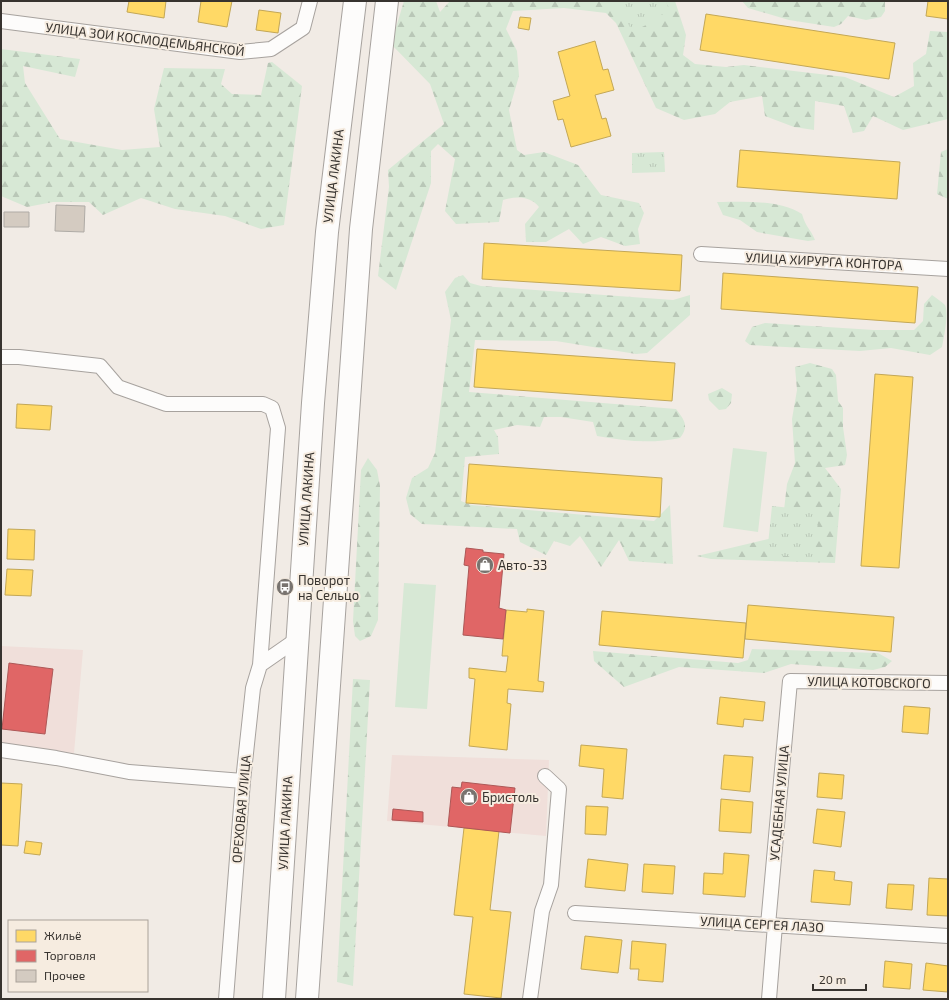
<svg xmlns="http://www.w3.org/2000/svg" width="949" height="1000" font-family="'Exo 2',sans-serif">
<defs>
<pattern id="forest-firs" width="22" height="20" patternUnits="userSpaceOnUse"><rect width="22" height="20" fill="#d7e8d5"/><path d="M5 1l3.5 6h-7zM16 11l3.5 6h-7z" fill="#b9c7b7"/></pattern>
<pattern id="park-tufts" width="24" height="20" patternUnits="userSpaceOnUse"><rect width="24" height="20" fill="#d7e8d5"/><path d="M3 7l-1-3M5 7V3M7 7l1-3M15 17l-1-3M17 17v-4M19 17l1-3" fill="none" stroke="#b9c7b7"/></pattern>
</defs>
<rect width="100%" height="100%" fill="#f1ebe5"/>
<path fill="#f0dfda" d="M 1,646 L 83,650 L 74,753 L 1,747 Z
M 392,755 L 549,760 L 546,836 L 387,821 Z"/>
<path fill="#d7e8d5" d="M 733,448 L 767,452 L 758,532 L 723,527 Z
M 404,583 L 436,585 L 427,709 L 395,707 Z"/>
<path fill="url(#forest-firs)" d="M 404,1 L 436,1 L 440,12 L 450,1 L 675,1 L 686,35 L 683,55 L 695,64 L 726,67 L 744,65 L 845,77 L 894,97 L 914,86 L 913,63 L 926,54 L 930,31 L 948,32 L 948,119 L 903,130 L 873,116 L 864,131 L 853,133 L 844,106 L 815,101 L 814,130 L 794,127 L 765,116 L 762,96 L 730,102 L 715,114 L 684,120 L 656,108 L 616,23 L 606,13 L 564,8 L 513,11 L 506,29 L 517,51 L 519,76 L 509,110 L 517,150 L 524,155 L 544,152 L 578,165 L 601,195 L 639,203 L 644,213 L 638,229 L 640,244 L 625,246 L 601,237 L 583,244 L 569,229 L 546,242 L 526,242 L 525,224 L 539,207 C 530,196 517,196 503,200 L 499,222 L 456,224 L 445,211 L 455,159 L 438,144 L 431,151 L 431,183 L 396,290 L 378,276 L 389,187 L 388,170 L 444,124 L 430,84 L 391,44 Z
M 742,1 L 885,1 L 885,11 L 881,17 L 866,20 L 848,16 L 841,24 L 834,27 L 789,20 L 748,8 Z
M 1,49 L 80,59 L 75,77 L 23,66 L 25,83 L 60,139 L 122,150 L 160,147 L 154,109 L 164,68 L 225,69 L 221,84 L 232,94 L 261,95 L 268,63 L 272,62 L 302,86 L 284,225 L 261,229 L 225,216 L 175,209 L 141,198 L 103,215 L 89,202 L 53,202 L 27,207 L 1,196 Z
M 948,149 L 948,199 L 937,194 L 941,152 Z
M 717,202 C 744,202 779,199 802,214 C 806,228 810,228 815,240 L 808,241 L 757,232 L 740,220 L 723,215 Z
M 463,275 L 470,283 L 481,286 L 673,300 L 690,295 L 690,315 L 647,353 L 636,354 L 556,341 L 475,340 L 469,392 L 676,409 C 685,421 689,426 680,438 C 652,444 624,441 597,436 L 593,422 L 561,417 L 544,417 L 540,427 L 517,425 L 494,430 L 498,437 L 499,454 L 465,457 L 461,501 L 471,505 L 654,521 L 670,505 L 673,564 L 629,561 L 619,540 L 601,567 L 580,536 L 570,546 L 554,541 L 546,555 L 520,542 L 517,529 L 422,524 L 410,514 L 406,498 L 412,478 L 428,468 L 435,453 L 451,320 L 445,292 L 455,278 Z
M 932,295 C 936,298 941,301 945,305 C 949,314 944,336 942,347 L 930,355 L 891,348 L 860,351 L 750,345 L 745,341 L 752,327 L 765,323 L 874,330 L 914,330 L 923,321 L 924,304 Z
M 810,363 L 832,369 L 836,375 L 838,401 L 843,408 L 843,427 L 847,455 L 845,465 L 825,468 L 841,489 L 835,563 L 711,559 L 697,556 L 781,536 L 787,484 L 795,463 L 792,419 L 797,390 L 795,367 Z
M 722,388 L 732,394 L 731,403 L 726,409 L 719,410 L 709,400 L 708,394 Z
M 368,458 L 377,470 L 380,486 L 378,620 L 371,636 L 360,641 L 355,636 L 353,621 L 361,470 Z
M 752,649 L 878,653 L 892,661 L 885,667 L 873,670 L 791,664 L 764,673 L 679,667 L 624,687 L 594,661 L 593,651 L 738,663 L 748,660 Z
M 353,679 L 370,680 L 353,986 L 337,982 Z"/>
<path fill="url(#park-tufts)" d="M 615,1 L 666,1 L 668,7 L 660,18 L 632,32 L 626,19 L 615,4 Z
M 664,152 L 665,172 L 632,173 L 632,153 Z
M 772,506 L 819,511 L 814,559 L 767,554 Z"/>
<path fill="#ffd966" stroke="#c3a756" d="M 129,1 L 166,1 L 164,18 L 127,12 Z
M 201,1 L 232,1 L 227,27 L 198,22 Z
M 928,1 L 948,1 L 948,19 L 926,16 Z
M 259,10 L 281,13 L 278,33 L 256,30 Z
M 706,14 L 895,43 L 889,79 L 700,50 Z
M 520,17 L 531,18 L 529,30 L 518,28 Z
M 595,41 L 603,70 L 608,69 L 614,90 L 595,95 L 602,119 L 606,118 L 611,136 L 571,147 L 563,119 L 558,120 L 553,101 L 570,96 L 558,52 Z
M 740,150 L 900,162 L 897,199 L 737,187 Z
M 484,243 L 682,255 L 680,291 L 482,279 Z
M 723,273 L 918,287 L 915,323 L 721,309 Z
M 477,349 L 675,363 L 672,401 L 474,387 Z
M 875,374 L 913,377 L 899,568 L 861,566 Z
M 17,404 L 52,406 L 50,430 L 16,428 Z
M 469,464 L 662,478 L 660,517 L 466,503 Z
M 8,529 L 35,530 L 34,560 L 7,559 Z
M 7,569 L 33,570 L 31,596 L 5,595 Z
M 748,605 L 894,617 L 891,652 L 745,639 Z
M 527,609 L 544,611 L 538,681 L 544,682 L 543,692 L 508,689 L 507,703 L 511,704 L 507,750 L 469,746 L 475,679 L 469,678 L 469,668 L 506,672 L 508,656 L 502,656 L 506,610 L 527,612 Z
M 602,611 L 746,623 L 743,658 L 599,645 Z
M 720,697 L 765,702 L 763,721 L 744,719 L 743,727 L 717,724 Z
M 904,706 L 930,708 L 928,734 L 902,732 Z
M 581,745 L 627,749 L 623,799 L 602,797 L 604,769 L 579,766 Z
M 724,755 L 753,757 L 750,792 L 721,789 Z
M 819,773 L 844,775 L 842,799 L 817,797 Z
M 1,783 L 22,784 L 18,846 L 1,845 Z
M 721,799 L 753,802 L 751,833 L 719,831 Z
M 586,806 L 608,807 L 606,835 L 585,834 Z
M 817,809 L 845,812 L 841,847 L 813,843 Z
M 464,828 L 499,831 L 490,910 L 511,912 L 501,998 L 464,994 L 473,917 L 454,915 Z
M 26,841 L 42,843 L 40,855 L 24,853 Z
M 724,853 L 749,855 L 745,897 L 703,894 L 704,873 L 723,874 Z
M 588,859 L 628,864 L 625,891 L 585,887 Z
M 644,864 L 675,866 L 673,894 L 642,892 Z
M 814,870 L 835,872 L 834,880 L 852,882 L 850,905 L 811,902 Z
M 929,878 L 948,879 L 948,916 L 927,915 Z
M 888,884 L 914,885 L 912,910 L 886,908 Z
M 585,936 L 622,940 L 618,973 L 581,969 Z
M 632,941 L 666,944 L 663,982 L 638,980 L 639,969 L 630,969 Z
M 885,961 L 912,964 L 910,989 L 883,987 Z
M 926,963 L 948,966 L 948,992 L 923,990 Z"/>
<path fill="#e06666" stroke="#ad5756" d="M 466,548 L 483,550 L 483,552 L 504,554 L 499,608 L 506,610 L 503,639 L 463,635 L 469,566 L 464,565 Z
M 9,663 L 53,669 L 45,734 L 2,729 Z
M 462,782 L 515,788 L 510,833 L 448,826 L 452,787 L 461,788 Z
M 393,809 L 423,812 L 423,822 L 392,820 Z"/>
<path fill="#d4cbc1" stroke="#afaba6" d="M 56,205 L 85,206 L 84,232 L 55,231 Z
M 4,212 L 29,212 L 29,227 L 4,227 Z"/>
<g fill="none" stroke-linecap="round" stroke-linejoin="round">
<defs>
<path id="street" d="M 1,21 L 240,52 L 271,49 L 303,28 L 310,1
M 701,254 L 948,269
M 1,357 L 19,357 L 100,366 L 118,387 L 166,404 L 263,404 L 272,408 L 278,428 L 260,665
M 1,750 L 56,758 L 129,772 L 243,781
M 575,913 L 948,936
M 768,925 L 790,681 L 948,683
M 226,999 L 243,781 L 253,688 L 260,665 L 296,640
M 530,999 L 542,911 L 551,885 L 559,789 L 545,776
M 769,999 L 775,925"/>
<path id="highway" d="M 274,999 L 313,403 L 327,232 L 355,1
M 307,999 L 361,229 L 387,1"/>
</defs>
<use href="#street" stroke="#a7a29e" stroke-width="16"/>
<use href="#highway" stroke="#a7a29e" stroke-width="24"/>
<use href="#street" stroke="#fdfcfb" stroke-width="14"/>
<use href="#highway" stroke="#fdfcfb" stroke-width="22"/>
</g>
<defs>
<symbol id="shop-disc" viewBox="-11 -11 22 22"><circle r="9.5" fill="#78736f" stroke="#f6ece0"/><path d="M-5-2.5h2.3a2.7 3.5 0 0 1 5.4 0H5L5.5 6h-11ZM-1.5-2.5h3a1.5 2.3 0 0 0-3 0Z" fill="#fff"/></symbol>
<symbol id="bus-disc" viewBox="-11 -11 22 22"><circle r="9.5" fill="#78736f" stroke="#f6ece0"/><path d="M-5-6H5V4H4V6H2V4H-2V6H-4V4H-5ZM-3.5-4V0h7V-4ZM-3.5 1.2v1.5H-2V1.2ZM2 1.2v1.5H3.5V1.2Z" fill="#fff"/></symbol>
</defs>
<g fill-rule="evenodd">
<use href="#shop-disc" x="475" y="555" width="20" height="20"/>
<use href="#bus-disc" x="275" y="577" width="20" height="20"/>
<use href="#shop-disc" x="459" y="787" width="20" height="20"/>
</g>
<g text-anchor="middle" stroke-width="4" stroke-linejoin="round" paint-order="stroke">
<g font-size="13" fill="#37332f" stroke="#f6ece0">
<text transform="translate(145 39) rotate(7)" y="5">УЛИЦА ЗОИ КОСМОДЕМЬЯНСКОЙ</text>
<text transform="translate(333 176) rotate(-83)" y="5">УЛИЦА ЛАКИНА</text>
<text transform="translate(824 261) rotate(3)" y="5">УЛИЦА ХИРУРГА КОНТОРА</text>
<text transform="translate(306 499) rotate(-86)" y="5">УЛИЦА ЛАКИНА</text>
<text transform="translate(869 682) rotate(1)" y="5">УЛИЦА КОТОВСКОГО</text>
<text transform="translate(779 803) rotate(-85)" y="5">УСАДЕБНАЯ УЛИЦА</text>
<text transform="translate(241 809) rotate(-85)" y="5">ОРЕХОВАЯ УЛИЦА</text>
<text transform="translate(285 823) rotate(-87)" y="5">УЛИЦА ЛАКИНА</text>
<text transform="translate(762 924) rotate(3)" y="5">УЛИЦА СЕРГЕЯ ЛАЗО</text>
</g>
<g font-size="13" fill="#37332f" stroke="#f6ece0" text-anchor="start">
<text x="498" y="570">Авто-33</text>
<text x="298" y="585">Поворот<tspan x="298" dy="15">на Сельцо</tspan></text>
<text x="482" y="802">Бристоль</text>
</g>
</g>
<rect width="949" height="1000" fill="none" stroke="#37332f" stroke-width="4"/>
<rect x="8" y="920" width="140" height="72" fill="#f6ece0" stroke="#aaa299"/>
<rect x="16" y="930" width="20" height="12" fill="#ffd966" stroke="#aaa299"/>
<text x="44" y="940" font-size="12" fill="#37332f">Жильё</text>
<rect x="16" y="950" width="20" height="12" fill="#e06666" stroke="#aaa299"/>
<text x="44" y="960" font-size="12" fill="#37332f">Торговля</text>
<rect x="16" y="970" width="20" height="12" fill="#d4cbc1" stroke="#aaa299"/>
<text x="44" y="980" font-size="12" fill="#37332f">Прочее</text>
<path d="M813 984v6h53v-6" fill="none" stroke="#37332f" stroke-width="2"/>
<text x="819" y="984" font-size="12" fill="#37332f" stroke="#f6ece0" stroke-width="3" paint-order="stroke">20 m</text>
</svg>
